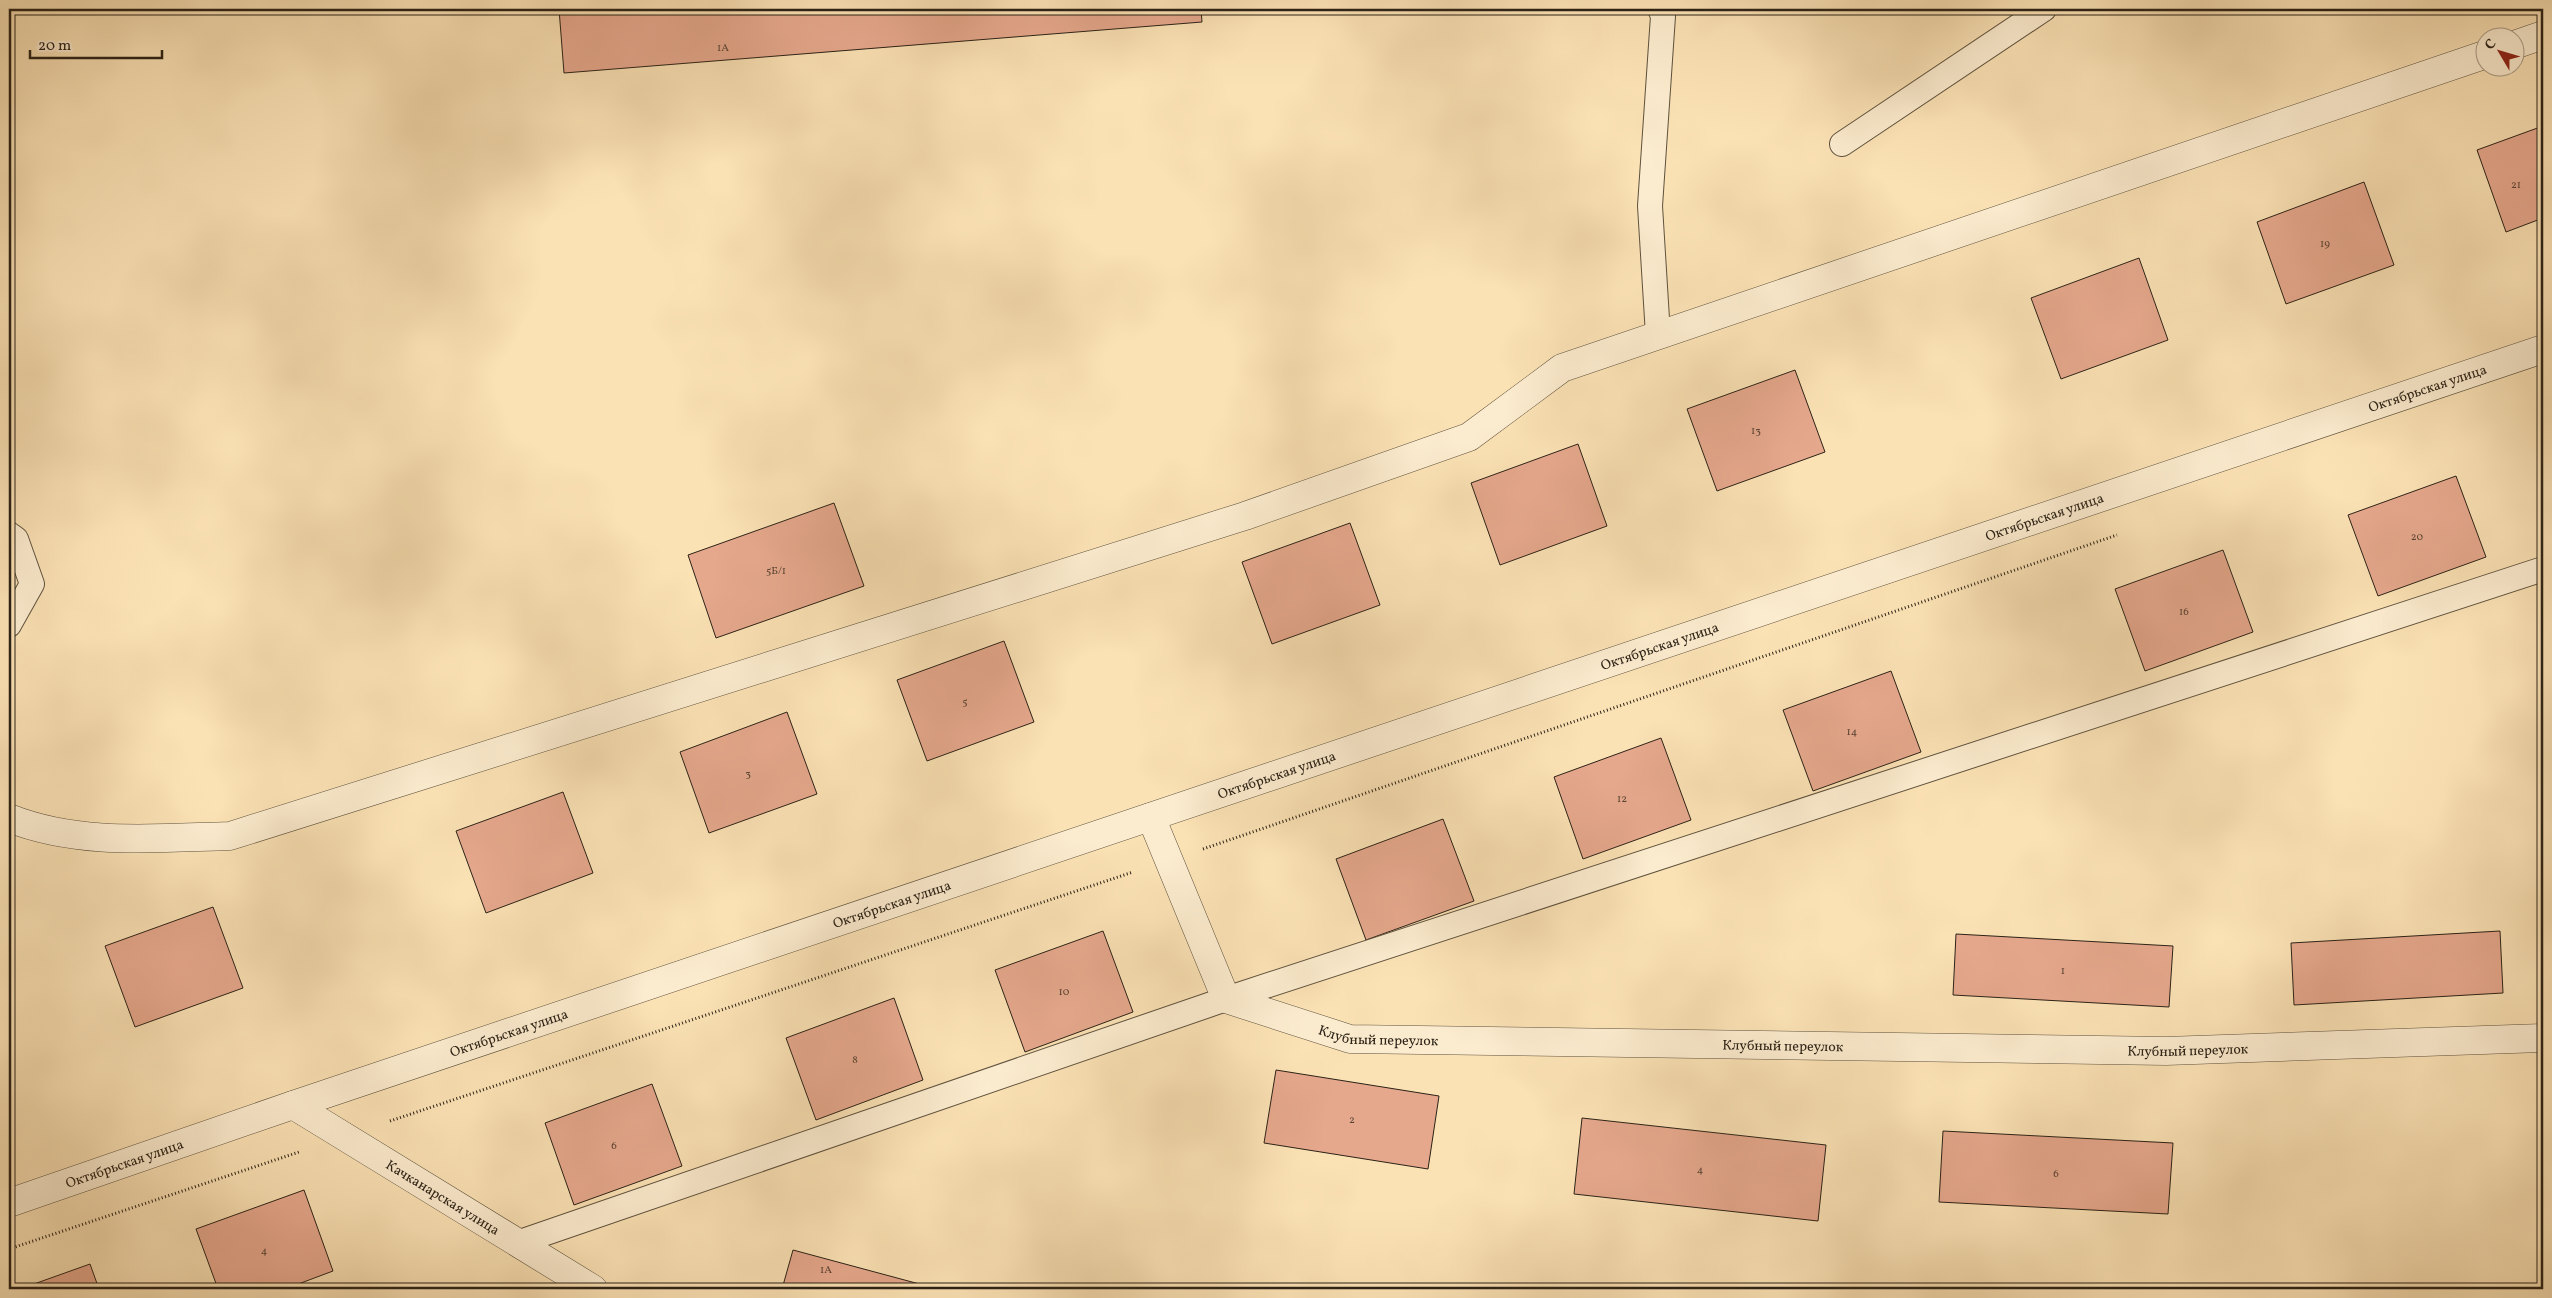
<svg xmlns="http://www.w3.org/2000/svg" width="2552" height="1298" font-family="Vollkorn,serif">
<rect width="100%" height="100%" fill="#fbe2b5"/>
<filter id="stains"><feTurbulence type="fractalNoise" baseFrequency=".004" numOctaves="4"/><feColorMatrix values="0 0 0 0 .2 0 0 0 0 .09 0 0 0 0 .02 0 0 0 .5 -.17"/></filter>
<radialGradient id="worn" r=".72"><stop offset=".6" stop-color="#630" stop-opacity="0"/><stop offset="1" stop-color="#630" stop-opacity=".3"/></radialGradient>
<path fill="#e6a88d" stroke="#2b2217" d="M 559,9 L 1201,9 L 1202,22 L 564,73 Z
M 2543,126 L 2543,218 L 2506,232 L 2477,150 Z
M 2364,182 L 2394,265 L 2286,304 L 2257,222 Z
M 2139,258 L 2168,340 L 2061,379 L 2031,298 Z
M 1795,370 L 1825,452 L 1717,491 L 1687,409 Z
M 1578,444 L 1607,526 L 1500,565 L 1471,483 Z
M 2456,476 L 2486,557 L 2378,596 L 2348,515 Z
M 834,503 L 864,586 L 716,638 L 688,555 Z
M 1350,523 L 1380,605 L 1272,644 L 1242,562 Z
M 2223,550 L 2253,632 L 2145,671 L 2115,589 Z
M 1004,641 L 1034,722 L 927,761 L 897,680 Z
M 1891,671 L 1921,752 L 1813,791 L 1783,710 Z
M 787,712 L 817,794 L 709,833 L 680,752 Z
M 1661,738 L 1691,820 L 1583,859 L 1554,777 Z
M 563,792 L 593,873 L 486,913 L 456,831 Z
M 1443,819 L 1474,901 L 1366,940 L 1336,859 Z
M 213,907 L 243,988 L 135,1027 L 105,946 Z
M 1103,931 L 1133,1012 L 1025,1052 L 995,970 Z
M 2500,931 L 2503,993 L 2294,1005 L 2291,943 Z
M 1956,934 L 2173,946 L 2169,1007 L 1953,995 Z
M 894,998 L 923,1080 L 816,1120 L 786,1038 Z
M 1276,1070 L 1439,1096 L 1428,1169 L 1264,1143 Z
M 652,1084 L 682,1166 L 574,1205 L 545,1123 Z
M 1582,1118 L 1826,1145 L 1818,1221 L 1574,1194 Z
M 1943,1131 L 2173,1143 L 2168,1214 L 1939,1202 Z
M 304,1190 L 333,1271 L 285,1289 L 218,1289 L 196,1229 Z
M 793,1250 L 938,1289 L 782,1289 Z
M 90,1264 L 99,1289 L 20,1289 Z"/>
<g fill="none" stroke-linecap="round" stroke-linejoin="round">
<defs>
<path id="service" d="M 1842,144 L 2044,9
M 1658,335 L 1650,206 L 1663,16 L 1660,9
M 9,534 L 16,539 L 32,584 L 9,625
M 517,1243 L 1226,999 L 2543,569"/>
<g id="minor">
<path d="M 2514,45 L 2543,35"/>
<path id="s1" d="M 1151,817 L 1226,999 L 1350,1039 L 2166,1051 L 2543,1038"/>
<path d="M 9,818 C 79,846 156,838 230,836 L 1245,516 L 1469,437 L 1562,368 L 2484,55"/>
<path id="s2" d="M 293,1105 L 593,1289"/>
</g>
<g id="tertiary">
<path id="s3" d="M 9,1203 L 293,1105 L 2543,349"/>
</g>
</defs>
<use href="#service" stroke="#5f523e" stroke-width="26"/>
<use href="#minor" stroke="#5f523e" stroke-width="29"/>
<use href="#tertiary" stroke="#5f523e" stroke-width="29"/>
<path stroke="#2b2217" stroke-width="3" stroke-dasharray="1 2.5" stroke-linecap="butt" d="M 1203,849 L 2117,535
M 390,1121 L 1133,872
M 9,1249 L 299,1152"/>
<use href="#service" stroke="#fceccf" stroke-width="24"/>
<use href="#minor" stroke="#fceccf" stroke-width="28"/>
<use href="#tertiary" stroke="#fceccf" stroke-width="28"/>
</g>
<g text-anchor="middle" stroke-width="4.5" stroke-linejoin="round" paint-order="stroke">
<g font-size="11" fill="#5a4434">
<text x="723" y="51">1А</text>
<text x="2516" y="188">21</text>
<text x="2325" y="247">19</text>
<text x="1756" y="434">13</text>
<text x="2417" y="540">20</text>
<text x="776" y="574">5Б/1</text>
<text x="2184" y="615">16</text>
<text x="965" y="705">5</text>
<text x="1852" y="735">14</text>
<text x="748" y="777">3</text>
<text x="1622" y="802">12</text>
<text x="2063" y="974">1</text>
<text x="1064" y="995">10</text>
<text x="855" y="1063">8</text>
<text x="1352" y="1123">2</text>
<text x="614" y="1149">6</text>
<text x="1700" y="1173">4</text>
<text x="2056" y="1177">6</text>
<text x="264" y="1254">4</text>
<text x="826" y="1273">1А</text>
</g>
<g font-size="14" fill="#2b2217" stroke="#fceccf">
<text dy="5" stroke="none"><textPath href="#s3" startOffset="2552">Октябрьская улица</textPath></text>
<text dy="5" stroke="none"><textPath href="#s3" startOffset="2148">Октябрьская улица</textPath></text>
<text dy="5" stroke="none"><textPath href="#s3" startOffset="1742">Октябрьская улица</textPath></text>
<text dy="5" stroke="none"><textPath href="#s3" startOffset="1338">Октябрьская улица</textPath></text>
<text dy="5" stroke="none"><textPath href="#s3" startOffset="932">Октябрьская улица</textPath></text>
<text dy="5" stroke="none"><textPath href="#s3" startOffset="528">Октябрьская улица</textPath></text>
<text dy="5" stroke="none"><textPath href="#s1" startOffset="355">Клубный переулок</textPath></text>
<text dy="5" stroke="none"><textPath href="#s1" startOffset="760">Клубный переулок</textPath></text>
<text dy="5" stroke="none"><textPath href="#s1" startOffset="1165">Клубный переулок</textPath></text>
<text dy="5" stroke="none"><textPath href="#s3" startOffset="122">Октябрьская улица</textPath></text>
<text dy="5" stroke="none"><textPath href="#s2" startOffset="176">Качканарская улица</textPath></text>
</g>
</g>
<rect width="2552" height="1298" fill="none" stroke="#fbe2b5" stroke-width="30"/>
<rect x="10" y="10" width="2532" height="1278" fill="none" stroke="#2b2217" stroke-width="2.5"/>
<rect x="15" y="15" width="2522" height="1268" fill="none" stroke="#2b2217"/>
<g transform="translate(2500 52) rotate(308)"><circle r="24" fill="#fceccf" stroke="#a89b85"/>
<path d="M0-4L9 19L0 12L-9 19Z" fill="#8f2418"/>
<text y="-8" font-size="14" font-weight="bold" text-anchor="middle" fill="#2b2217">С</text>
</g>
<path d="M30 50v8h132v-8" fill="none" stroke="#2b2217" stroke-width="2.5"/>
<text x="38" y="50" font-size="15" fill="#2b2217" stroke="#fceccf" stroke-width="4" paint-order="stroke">20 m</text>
<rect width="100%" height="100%" filter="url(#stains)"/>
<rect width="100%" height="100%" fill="url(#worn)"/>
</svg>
